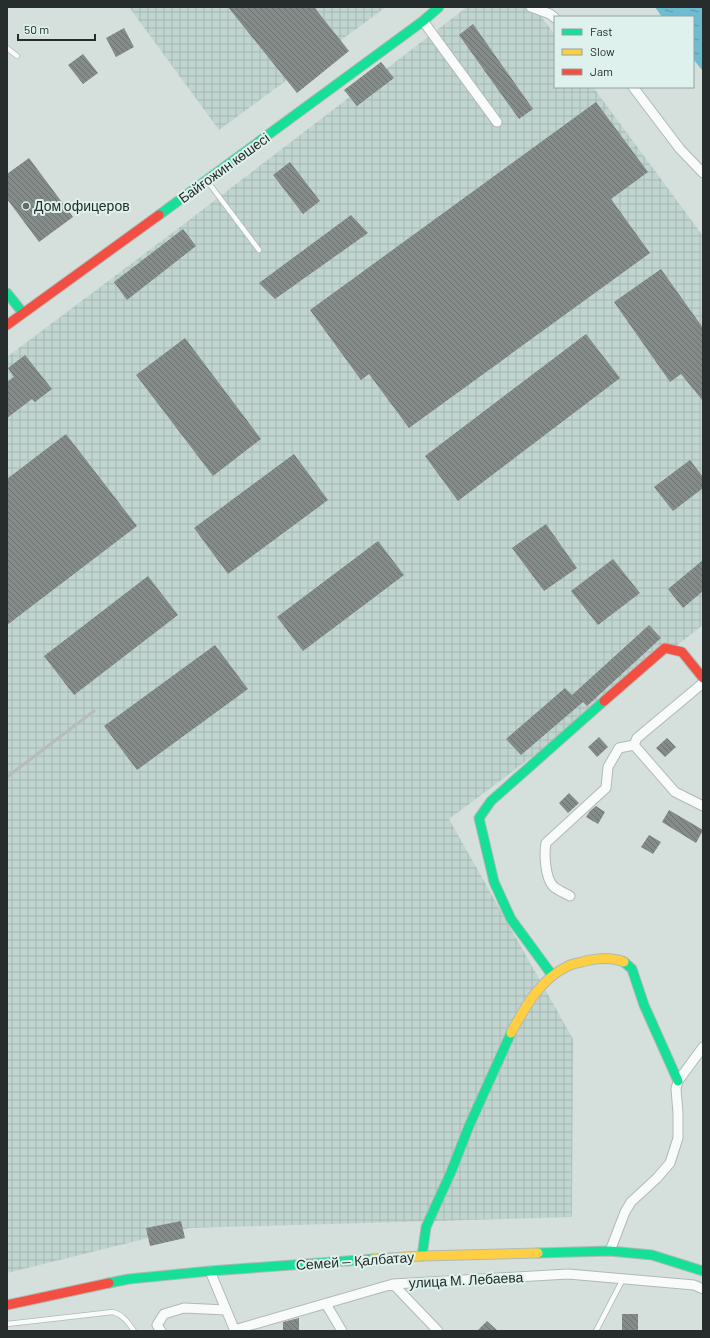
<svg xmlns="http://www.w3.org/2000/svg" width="710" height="1338" font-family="Barlow,sans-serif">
<defs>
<pattern id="industrial-grid" width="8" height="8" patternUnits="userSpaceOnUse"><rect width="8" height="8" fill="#c1d5d0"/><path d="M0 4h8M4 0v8" fill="none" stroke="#a6b7b3"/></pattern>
<pattern id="water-ripples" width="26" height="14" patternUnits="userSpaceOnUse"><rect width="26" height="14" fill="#6ebcd2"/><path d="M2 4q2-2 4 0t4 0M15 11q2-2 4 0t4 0" fill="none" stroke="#5a99ab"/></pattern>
<pattern id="building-back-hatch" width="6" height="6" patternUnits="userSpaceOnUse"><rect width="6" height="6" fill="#848b89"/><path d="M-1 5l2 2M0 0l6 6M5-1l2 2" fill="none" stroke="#6c7270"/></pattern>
</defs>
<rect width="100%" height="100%" fill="#d5e0dd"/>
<path fill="url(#industrial-grid)" d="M 129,7 L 386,7 L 219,130 Z
M 467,7 L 534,7 L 555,35 L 555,87 L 593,87 L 703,236 L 703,625 L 568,730 L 449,819 L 573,1039 L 572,1217 L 189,1228 L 7,1273 L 7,357 L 184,224 Z"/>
<path fill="url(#water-ripples)" d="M 655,7 L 703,7 L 703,71 L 693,59 L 693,17 L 662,17 Z"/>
<path fill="url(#building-back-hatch)" d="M 228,7 L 314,7 L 349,51 L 297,93 Z
M 473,24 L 533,109 L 519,119 L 459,35 Z
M 124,28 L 134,47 L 116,57 L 106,38 Z
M 83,54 L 98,73 L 83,84 L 68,65 Z
M 381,62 L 394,78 L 357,106 L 344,90 Z
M 596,102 L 648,172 L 611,199 L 650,253 L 409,428 L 369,374 L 361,380 L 310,310 Z
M 29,158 L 73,217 L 39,242 L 7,199 L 7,174 Z
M 290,162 L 320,201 L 303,214 L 273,175 Z
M 351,215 L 368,233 L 275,299 L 259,283 Z
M 183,229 L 196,246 L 127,300 L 114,282 Z
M 661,269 L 703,328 L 703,401 L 681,374 L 670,382 L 614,302 Z
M 586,334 L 620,378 L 458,501 L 425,456 Z
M 185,338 L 261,439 L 213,476 L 136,375 Z
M 25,355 L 52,389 L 35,402 L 32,399 L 7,418 L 7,382 L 14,377 L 8,368 Z
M 66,434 L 137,526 L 7,625 L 7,479 Z
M 294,454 L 328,500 L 228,574 L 194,528 Z
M 690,460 L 703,477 L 703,488 L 673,511 L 654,487 Z
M 546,524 L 577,568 L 544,591 L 512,548 Z
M 378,541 L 404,575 L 303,651 L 277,617 Z
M 613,559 L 640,593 L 598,625 L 571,591 Z
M 703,560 L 703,591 L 683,608 L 668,589 Z
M 148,576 L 178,615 L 74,695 L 44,656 Z
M 649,625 L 661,638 L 587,706 L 583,702 L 521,755 L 506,739 L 565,688 L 572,695 Z
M 215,645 L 248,689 L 137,770 L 104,726 Z
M 599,737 L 608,747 L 597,757 L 588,747 Z
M 667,738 L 676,747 L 665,757 L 656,748 Z
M 569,793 L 579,803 L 568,813 L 559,803 Z
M 596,806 L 605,812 L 598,824 L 586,817 L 590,811 Z
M 669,810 L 703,830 L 696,843 L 662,822 Z
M 649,835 L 661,842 L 653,854 L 641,847 Z
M 181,1221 L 185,1238 L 150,1246 L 146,1228 Z
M 622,1314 L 638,1314 L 638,1331 L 622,1331 Z
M 299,1318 L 299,1331 L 283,1331 L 283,1322 Z
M 487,1321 L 498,1331 L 477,1331 Z"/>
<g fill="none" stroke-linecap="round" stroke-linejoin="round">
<defs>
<path id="lane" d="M 7,48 L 17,56
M 208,182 L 259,250
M 7,1324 L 113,1312 C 123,1315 128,1322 134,1331
M 596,1331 L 623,1279"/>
<path id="street" d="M 531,7 L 550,14 L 555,18
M 423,21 L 497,122
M 633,87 L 680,149 L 703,173
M 634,745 L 637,738 L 703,683
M 570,896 C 565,893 557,890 553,886 C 545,877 544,854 546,843 L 606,788 L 608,767 L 619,748 L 634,745 L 675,792 L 703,806
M 610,1251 L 625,1212 L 631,1202 L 657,1178 L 670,1163 L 678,1138 L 678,1113 L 676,1089 L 678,1081 L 703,1047
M 210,1271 L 235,1331
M 393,1284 L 438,1331
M 326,1304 L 342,1331
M 234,1330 L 393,1284 L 568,1274 L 694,1285 L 703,1289
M 161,1331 L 157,1325 L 164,1314 L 184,1308 L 226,1310"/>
<path id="fast" d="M 159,215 L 423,21 L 439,7
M 7,293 L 23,313
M 624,962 L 632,969 L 644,1005 L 678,1081
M 552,975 L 511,919 L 494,882 L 479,818 L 491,801 L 604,701
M 538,1253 L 610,1251 L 652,1255 L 703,1271
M 422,1256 L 426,1227 L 451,1172 L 469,1126 L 511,1033
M 109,1283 L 129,1279 L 210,1271 L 373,1259"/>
<path id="slow" d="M 511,1033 C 525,1007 540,979 568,966 C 573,963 580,963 585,961 C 598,958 611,957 624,962
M 373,1259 L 422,1256 L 538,1253"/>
<path id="jam" d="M 7,325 L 159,215
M 604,701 L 665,648 L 682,652 L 703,678
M 7,1305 L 109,1283"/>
</defs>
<use href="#lane" stroke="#b1b9b7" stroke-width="6"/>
<use href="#street" stroke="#b1b9b7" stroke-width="11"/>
<use href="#fast" stroke="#b1b9b7" stroke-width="11"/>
<use href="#slow" stroke="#b1b9b7" stroke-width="11"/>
<use href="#jam" stroke="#b1b9b7" stroke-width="11"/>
<use href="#lane" stroke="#f9fafa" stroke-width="4.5"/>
<use href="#street" stroke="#f9fafa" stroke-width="9"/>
<use href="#fast" stroke="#16e098" stroke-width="9"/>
<use href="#slow" stroke="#ffcf43" stroke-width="9"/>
<use href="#jam" stroke="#f24e42" stroke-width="9"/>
<path stroke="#b7bbb9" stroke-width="3" d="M 7,777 L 94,711"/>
</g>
<circle fill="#636c6a" stroke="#def1ed" stroke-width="1.5" cx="26" cy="206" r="4"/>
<g text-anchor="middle" stroke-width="4" stroke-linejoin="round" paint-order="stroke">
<g font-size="14" fill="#262d2c" stroke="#def1ed">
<text transform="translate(224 168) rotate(-36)" y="5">Байғожин көшесі</text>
<text transform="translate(355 1261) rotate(-4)" y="5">Семей — Қалбатау</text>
<text transform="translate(466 1280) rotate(-3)" y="5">улица М. Лебаева</text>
</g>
<g font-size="14" fill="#262d2c" stroke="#def1ed" text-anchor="start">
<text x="34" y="211">Дом офицеров</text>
</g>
</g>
<rect width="710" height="1338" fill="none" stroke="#262d2c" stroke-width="16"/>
<rect x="554" y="16" width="140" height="72" fill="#def1ed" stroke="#94a3a0"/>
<rect x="562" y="29" width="20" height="6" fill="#16e098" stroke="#94a3a0"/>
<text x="590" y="36" font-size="12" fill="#262d2c">Fast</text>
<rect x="562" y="49" width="20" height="6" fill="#ffcf43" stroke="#94a3a0"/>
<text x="590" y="56" font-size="12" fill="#262d2c">Slow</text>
<rect x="562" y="69" width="20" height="6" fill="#f24e42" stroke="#94a3a0"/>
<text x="590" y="76" font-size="12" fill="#262d2c">Jam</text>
<path d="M18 34v6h77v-6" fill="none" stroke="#262d2c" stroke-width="2"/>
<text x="24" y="34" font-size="12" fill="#262d2c" stroke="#def1ed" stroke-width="3" paint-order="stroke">50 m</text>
</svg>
